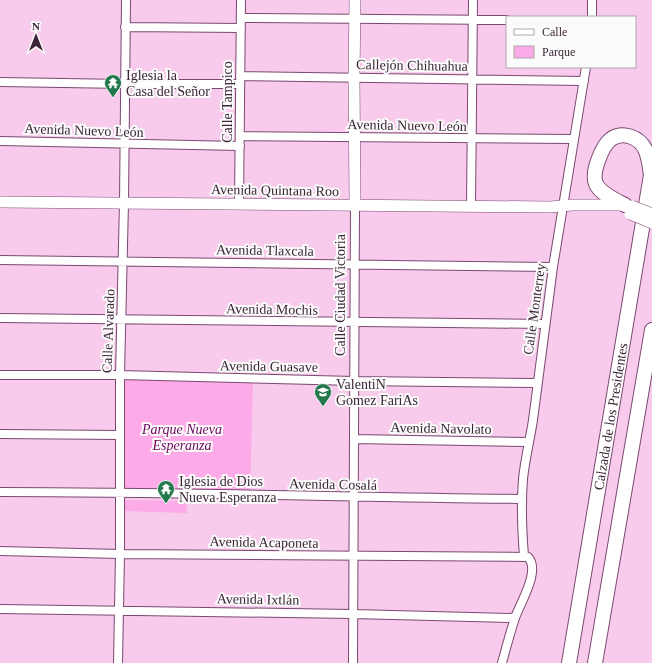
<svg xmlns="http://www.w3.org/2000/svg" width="652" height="663" font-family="'Times New Roman',serif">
<rect width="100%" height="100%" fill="#f8caec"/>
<path fill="#fcabe8" d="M 121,377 L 253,381 L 250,496 L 120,495 Z
M 125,500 L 186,501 L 187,513 L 125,511 Z"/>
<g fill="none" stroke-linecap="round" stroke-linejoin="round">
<defs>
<path id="street" d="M 592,0 L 592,17
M 241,18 L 507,20
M 125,27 L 241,28
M 240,76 L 584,81
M 0,82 L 125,84 L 240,84
M 240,136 L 573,139
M 0,141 L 240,146
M 239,205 L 241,0
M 471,206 L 473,0
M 0,260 L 553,267
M 0,318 L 544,324
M 0,375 L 120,375 L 354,381 L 537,383
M 0,434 L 119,435
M 354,439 L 528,442
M 0,492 C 174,492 348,497 522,499
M 0,551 L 120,554 L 528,557 C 541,571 520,603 515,618 C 510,633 506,648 502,663
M 524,556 C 522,531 521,504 523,479 C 525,459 530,440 533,420 L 553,267 L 586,67
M 0,609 L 353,614 L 515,618
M 118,663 L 120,554 L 120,375 L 124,202 L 126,0
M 353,663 L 355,205"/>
<path id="secondary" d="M 0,202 L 550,207 L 572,205 L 623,205
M 355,205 L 354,78 L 355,0"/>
<g id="highway">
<path d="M 625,205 C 615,200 601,194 596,184 C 591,173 602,146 611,139 C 623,131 639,137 645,149 C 649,157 650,167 651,176"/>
<path id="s1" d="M 569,663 L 652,169"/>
<path d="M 595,663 L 652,330"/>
</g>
</defs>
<use href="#street" stroke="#7b496f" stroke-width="10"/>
<use href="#secondary" stroke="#7b496f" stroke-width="12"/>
<use href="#highway" stroke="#7b496f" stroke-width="16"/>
<use href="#street" stroke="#fff" stroke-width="8"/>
<use href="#secondary" stroke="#fff" stroke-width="11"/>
<use href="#highway" stroke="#fff" stroke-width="14"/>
<defs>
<path id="secondary-bridge" d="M 632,206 L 652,214
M 630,214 L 652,223"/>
</defs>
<use href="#secondary-bridge" stroke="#7b496f" stroke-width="12" stroke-linecap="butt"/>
<use href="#secondary-bridge" stroke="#fff" stroke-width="11"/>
</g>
<defs>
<symbol id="temple-pin" viewBox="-11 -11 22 30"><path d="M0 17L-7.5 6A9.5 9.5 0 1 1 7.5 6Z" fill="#24794c" stroke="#fbfbfb"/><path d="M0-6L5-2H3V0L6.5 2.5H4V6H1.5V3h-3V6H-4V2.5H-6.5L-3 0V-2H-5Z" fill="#fff"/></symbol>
<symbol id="school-pin" viewBox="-11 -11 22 30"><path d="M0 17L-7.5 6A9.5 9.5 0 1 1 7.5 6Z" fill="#24794c" stroke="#fbfbfb"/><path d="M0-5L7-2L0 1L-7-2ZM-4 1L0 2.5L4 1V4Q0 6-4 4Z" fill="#fff"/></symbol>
</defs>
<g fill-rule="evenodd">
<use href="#temple-pin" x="103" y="73" width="20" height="27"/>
<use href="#school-pin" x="313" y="382" width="20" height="27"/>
<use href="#temple-pin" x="156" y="479" width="20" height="27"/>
</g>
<g text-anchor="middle" stroke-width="4" stroke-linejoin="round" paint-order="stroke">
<g font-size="14" fill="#3c2636" stroke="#fbfbfb">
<text transform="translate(412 65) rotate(1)" y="5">Callejón Chihuahua</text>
<text transform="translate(227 102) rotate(-90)" y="5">Calle Tampico</text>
<text transform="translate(407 125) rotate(1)" y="5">Avenida Nuevo León</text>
<text transform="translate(84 130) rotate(2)" y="5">Avenida Nuevo León</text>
<text transform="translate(275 190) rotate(1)" y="5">Avenida Quintana Roo</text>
<text transform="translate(265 250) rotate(1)" y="5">Avenida Tlaxcala</text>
<text transform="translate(340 295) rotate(-90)" y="5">Calle Ciudad Victoria</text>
<text transform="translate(272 309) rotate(1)" y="5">Avenida Mochis</text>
<text transform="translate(534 309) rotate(-82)" y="5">Calle Monterrey</text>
<text transform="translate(108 331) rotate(-88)" y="5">Calle Alvarado</text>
<text transform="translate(269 366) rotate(1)" y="5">Avenida Guasave</text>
<text dy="5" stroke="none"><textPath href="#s1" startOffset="250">Calzada de los Presidentes</textPath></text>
<text transform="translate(441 428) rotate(1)" y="5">Avenida Navolato</text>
<text transform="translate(333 484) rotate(1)" y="5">Avenida Cosalá</text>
<text transform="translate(264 542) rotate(1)" y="5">Avenida Acaponeta</text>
<text transform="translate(258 599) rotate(1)" y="5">Avenida Ixtlán</text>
</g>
<g font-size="14" fill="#3c2636" stroke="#fbfbfb" text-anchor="start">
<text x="126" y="80">Iglesia la<tspan x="126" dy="16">Casa del Señor</tspan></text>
<text x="336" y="389">ValentiN<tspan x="336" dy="16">Gomez FariAs</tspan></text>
<text x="179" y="486">Iglesia de Dios<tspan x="179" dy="16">Nueva Esperanza</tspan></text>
</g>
<g font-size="14" font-style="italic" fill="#6f0960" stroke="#fbfbfb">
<text x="182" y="434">Parque Nueva<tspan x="182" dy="16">Esperanza</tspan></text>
</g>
</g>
<rect x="506" y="16" width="130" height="52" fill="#fbfbfb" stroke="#afa6ac"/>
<rect x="514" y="29" width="20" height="6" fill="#ffffff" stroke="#afa6ac"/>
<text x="542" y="36" font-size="12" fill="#3c2636">Calle</text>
<rect x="514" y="46" width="20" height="12" fill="#fcabe8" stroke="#afa6ac"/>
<text x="542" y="56" font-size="12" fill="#3c2636">Parque</text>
<g transform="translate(36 36)" stroke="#fbfbfb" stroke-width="3" paint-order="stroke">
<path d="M0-3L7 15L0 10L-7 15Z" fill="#3c2636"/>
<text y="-6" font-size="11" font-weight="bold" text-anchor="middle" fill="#3c2636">N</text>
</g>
</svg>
